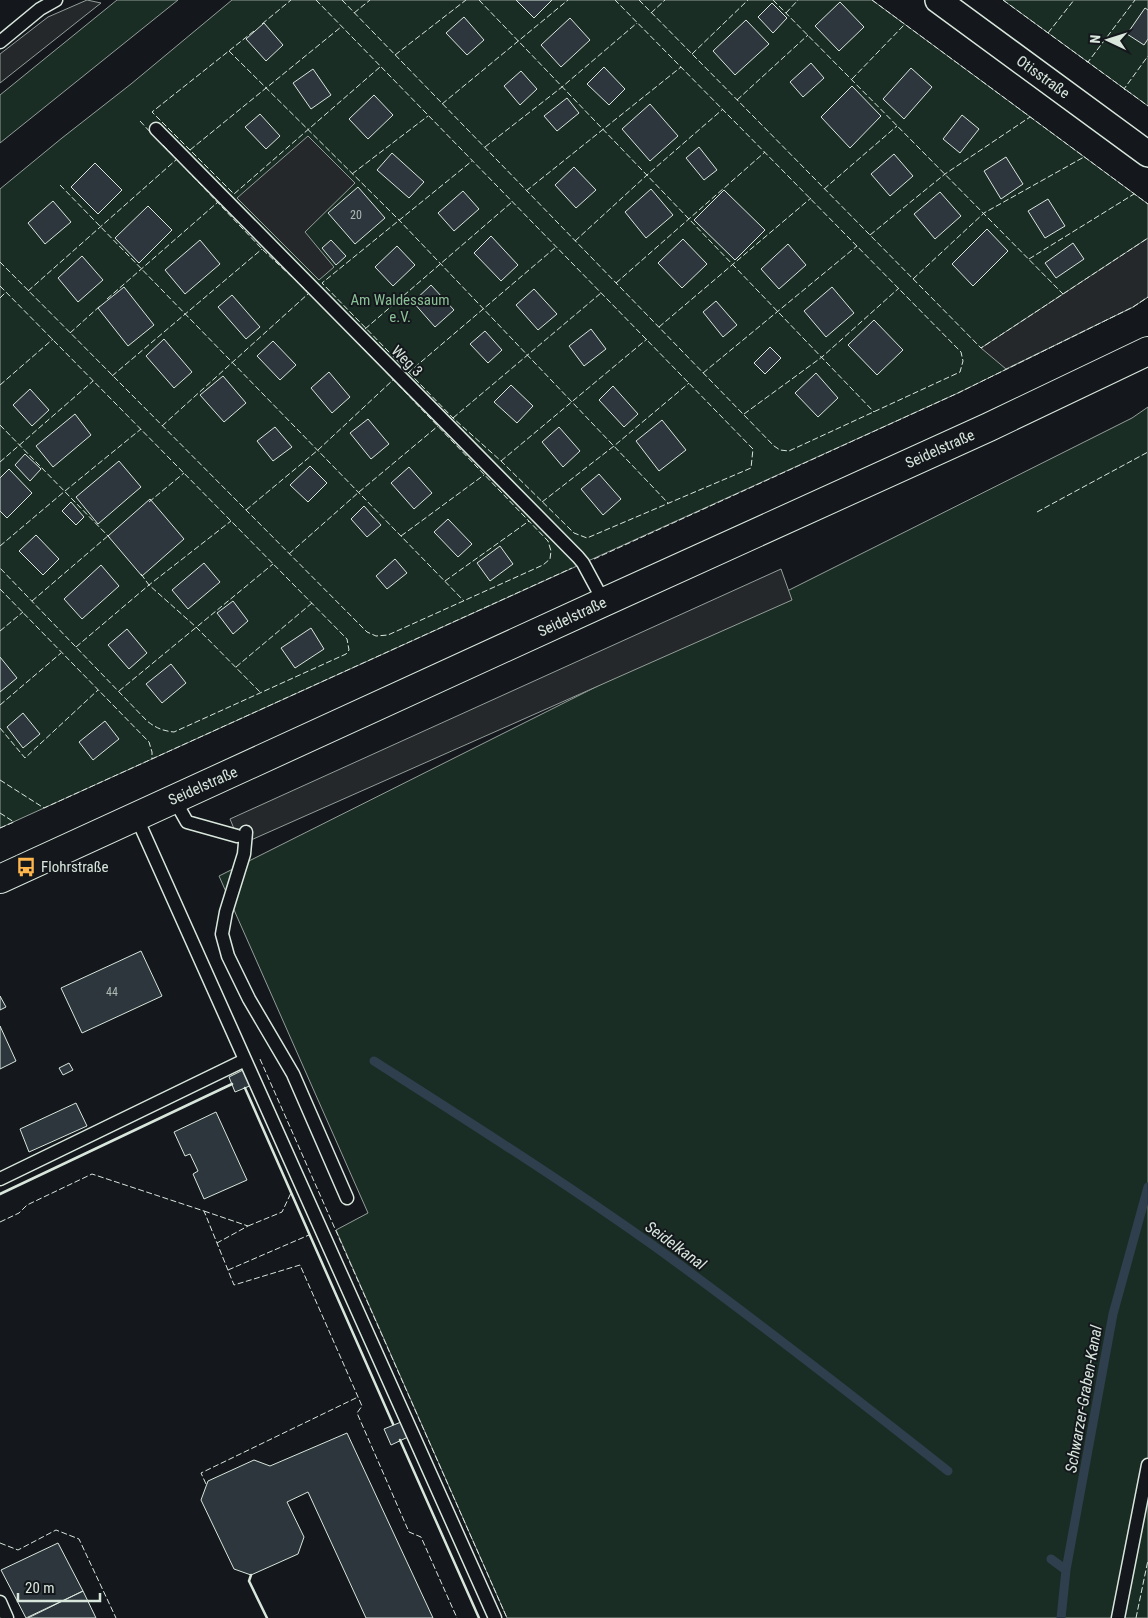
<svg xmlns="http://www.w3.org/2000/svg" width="1148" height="1618" font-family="'Roboto Condensed',sans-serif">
<rect width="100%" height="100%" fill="#14181c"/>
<path fill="#1a2d24" stroke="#939e99" d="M 117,0 L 178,0 L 0,143 L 0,95 Z
M 232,0 L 872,0 L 1148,204 L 1148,297 L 1133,307 L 958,393 L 0,828 L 0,189 L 62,138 L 131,84 Z
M 1003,0 L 1148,0 L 1148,106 Z
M 1148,407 L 1148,1618 L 507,1618 L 336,1230 L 368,1213 L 219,876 L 1132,418 Z"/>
<path fill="#24282b" stroke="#939e99" d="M 87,0 L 101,3 L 0,83 L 0,54 L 48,17 Z
M 308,136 L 355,183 L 305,232 L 334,267 L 319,280 L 237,198 Z
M 1148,238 L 1148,297 L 1133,307 L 1006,369 L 981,348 Z
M 781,569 L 792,600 L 242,844 L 237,836 L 230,819 Z"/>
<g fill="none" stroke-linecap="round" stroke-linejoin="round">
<path stroke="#2f3f4d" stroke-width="9" d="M 374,1061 C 474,1125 575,1189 672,1259 C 766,1328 857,1399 948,1471
M 1051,1559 L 1066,1570
M 1061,1618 L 1066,1570 L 1113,1314 L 1148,1187"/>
</g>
<path fill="#2c363c" stroke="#d8e6dc" d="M 516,0 L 552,0 L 534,18 Z
M 840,2 L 864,27 L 839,51 L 815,26 Z
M 772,3 L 787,18 L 773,33 L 758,17 Z
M 1145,8 L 1148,10 L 1148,39 L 1144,45 L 1127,34 Z
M 464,17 L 484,40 L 467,55 L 446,33 Z
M 570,18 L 590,40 L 561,67 L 541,45 Z
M 746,20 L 769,44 L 735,75 L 713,51 Z
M 264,23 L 283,45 L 266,61 L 246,39 Z
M 811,63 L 824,78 L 803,97 L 790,82 Z
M 604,67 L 625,89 L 609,105 L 587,84 Z
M 911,68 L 932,87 L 904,119 L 883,99 Z
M 313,69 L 331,95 L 311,109 L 293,83 Z
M 521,71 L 537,89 L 520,105 L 504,86 Z
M 852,86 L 881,116 L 850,148 L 821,117 Z
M 374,95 L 393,115 L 368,139 L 349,119 Z
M 567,98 L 579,113 L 557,131 L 544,116 Z
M 650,104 L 678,136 L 650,161 L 622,129 Z
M 260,114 L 280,136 L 266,149 L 245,127 Z
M 962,115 L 979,129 L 960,153 L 943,139 Z
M 699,147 L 717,170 L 704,180 L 686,158 Z
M 392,153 L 424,182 L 409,198 L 377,170 Z
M 894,154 L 913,176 L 890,196 L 871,174 Z
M 1006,157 L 1023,184 L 1001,199 L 984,171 Z
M 95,163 L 122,190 L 98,214 L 71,187 Z
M 574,167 L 596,190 L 576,208 L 555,185 Z
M 358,187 L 385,218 L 355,244 L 328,213 Z
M 651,189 L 673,215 L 646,238 L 625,212 Z
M 724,190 L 765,230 L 735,260 L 694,220 Z
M 463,191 L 479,209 L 454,231 L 438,213 Z
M 940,192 L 961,216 L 935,239 L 914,214 Z
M 1048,199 L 1065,226 L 1045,238 L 1028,211 Z
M 53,201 L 71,222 L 45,244 L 28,223 Z
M 148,206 L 172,230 L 139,263 L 115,238 Z
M 987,229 L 1008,251 L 973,286 L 952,264 Z
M 491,236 L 518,265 L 501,281 L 474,253 Z
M 683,239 L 707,264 L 682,288 L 658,263 Z
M 200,240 L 220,264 L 185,294 L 165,270 Z
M 331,240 L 346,256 L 336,265 L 322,248 Z
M 1073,243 L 1084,259 L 1056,278 L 1045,263 Z
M 788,244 L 806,265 L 779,289 L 761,269 Z
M 397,246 L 415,265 L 393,286 L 375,267 Z
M 82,256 L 103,280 L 78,302 L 58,278 Z
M 431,285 L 454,310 L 435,327 L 413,302 Z
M 124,287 L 154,325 L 128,346 L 98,308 Z
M 832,287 L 854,313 L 826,337 L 804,311 Z
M 534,289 L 557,314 L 538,330 L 516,305 Z
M 232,295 L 260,327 L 246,339 L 218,307 Z
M 716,301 L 737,325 L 723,337 L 703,312 Z
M 874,320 L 903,350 L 877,375 L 848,345 Z
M 591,329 L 606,349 L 584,366 L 569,346 Z
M 485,331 L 502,350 L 488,363 L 470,344 Z
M 164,339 L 192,372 L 174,388 L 146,356 Z
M 273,341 L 296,365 L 280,380 L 257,356 Z
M 770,347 L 781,358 L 765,374 L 754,363 Z
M 329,372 L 350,397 L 332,413 L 311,388 Z
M 816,373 L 838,398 L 818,417 L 795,393 Z
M 223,376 L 246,403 L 224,422 L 200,395 Z
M 511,385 L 533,406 L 517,423 L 494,402 Z
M 613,386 L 638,414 L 624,427 L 599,400 Z
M 30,389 L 49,410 L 32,426 L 13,405 Z
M 75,414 L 91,435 L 53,467 L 36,446 Z
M 368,419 L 389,444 L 371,459 L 350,433 Z
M 662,420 L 686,450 L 659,471 L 636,441 Z
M 275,427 L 292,447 L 273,461 L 257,441 Z
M 559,427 L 580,451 L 563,467 L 542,442 Z
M 25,454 L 41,469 L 30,481 L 15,465 Z
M 119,461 L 141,487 L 98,524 L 76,497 Z
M 310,466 L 327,483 L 308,502 L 290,485 Z
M 409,467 L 432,493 L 414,509 L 391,483 Z
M 9,469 L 32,493 L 7,518 L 0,511 L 0,478 Z
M 599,474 L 621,499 L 603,515 L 581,489 Z
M 150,499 L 184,539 L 142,576 L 108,536 Z
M 71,502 L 84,517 L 76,525 L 62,511 Z
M 364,506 L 381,525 L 367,537 L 351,519 Z
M 448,519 L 472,544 L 458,557 L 434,532 Z
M 36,535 L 59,559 L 43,575 L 19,551 Z
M 500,546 L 513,564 L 490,581 L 477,563 Z
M 395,559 L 407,573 L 387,589 L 376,576 Z
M 204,563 L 220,582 L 188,609 L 172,590 Z
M 101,565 L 119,586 L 82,619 L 64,599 Z
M 233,601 L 248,621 L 233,634 L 217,613 Z
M 311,628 L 324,649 L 295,668 L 281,648 Z
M 127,629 L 147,653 L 129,669 L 108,645 Z
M 0,657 L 17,678 L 0,692 Z
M 171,664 L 186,683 L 162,703 L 146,684 Z
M 23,713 L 40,734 L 23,748 L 7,727 Z
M 105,721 L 119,739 L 93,760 L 79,742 Z
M 141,951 L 162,996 L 82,1033 L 61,988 Z
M 0,996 L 6,1007 L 0,1010 Z
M 0,1026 L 16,1061 L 0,1069 Z
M 69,1063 L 73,1070 L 63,1075 L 59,1068 Z
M 245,1069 L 252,1085 L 235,1092 L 229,1077 Z
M 76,1103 L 87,1126 L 29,1152 L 20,1129 Z
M 216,1112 L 247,1180 L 204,1199 L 193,1174 L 198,1171 L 190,1154 L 185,1156 L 174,1132 Z
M 401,1422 L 408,1437 L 391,1445 L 384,1429 Z
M 347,1433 L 433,1618 L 366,1618 L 308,1492 L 287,1502 L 304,1537 L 298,1554 L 251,1575 L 234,1569 L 201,1500 L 208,1481 L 254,1460 L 270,1466 Z
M 58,1543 L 83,1591 L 26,1618 L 1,1570 Z
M 83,1591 L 96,1618 L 28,1618 Z"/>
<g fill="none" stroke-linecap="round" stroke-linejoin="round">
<defs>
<path id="service" d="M 0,42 L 40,9 L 56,0
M 156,129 L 578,557 L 583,563 L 604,602
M 174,799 L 187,822 L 237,836
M 136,816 L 495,1618
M 246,832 L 244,854 L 226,912 L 222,934 L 228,956 L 249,999 L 293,1074 L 347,1198
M 0,1179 L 245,1060
M 0,1602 L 7,1618
M 1118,1618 L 1148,1465"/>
<path id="minor" d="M 938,0 L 1148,154"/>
<path id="secondary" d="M 0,879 L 604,602 L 989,427 L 1148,351"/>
</defs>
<use href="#service" stroke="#d8e6dc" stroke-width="15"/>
<use href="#minor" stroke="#d8e6dc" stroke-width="28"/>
<use href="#secondary" stroke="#d8e6dc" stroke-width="30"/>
<use href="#service" stroke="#14181c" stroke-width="12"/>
<use href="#minor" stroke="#14181c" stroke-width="25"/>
<use href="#secondary" stroke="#14181c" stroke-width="28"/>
<path stroke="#d8e6dc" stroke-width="1" stroke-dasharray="6 2.5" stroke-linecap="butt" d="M 316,0 L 753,449 L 751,468 L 587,538 L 574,533 L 501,461 L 453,418 L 322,283 L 472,161
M 342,0 L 774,446 L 780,450 L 789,451 L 960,372 L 963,361 L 961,352 L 615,0
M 479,0 L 874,412
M 639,0 L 981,348 L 1148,238
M 773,0 L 1063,294
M 872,0 L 1148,204
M 1003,0 L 1148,106
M 354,13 L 370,0
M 651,13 L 665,0
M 786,13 L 798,0
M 262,24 L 291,0
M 254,31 L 152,112 L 234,194 L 380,67
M 1048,33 L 1074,0
M 229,51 L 399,220 L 668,503
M 692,54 L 748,0
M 395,55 L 466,0
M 1086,61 L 1088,62 L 1135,0
M 852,79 L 905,24
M 1126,90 L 1124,89 L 1148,56
M 737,100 L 808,35
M 442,104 L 568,0
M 140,121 L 152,134
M 163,145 L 262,249 L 307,291
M 485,147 L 562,87 L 637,23
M 190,150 L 341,27
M 352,174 L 428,116
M 60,185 L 464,601
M 824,189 L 897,126
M 526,191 L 681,67
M 870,235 L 945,174 L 1030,117
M 575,241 L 647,175 L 723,109
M 1029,259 L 1134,194
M 0,262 L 367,632 L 376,636 L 388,635 L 543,565 L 550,559 L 551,551 L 548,541 L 359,344
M 913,279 L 984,213 L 1084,157
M 616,283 L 765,152
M 0,286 L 347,639 L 349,650 L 346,654 L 174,732 C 163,731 156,728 147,721 L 0,568
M 28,291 L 177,159
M 0,298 L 6,292
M 107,299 L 218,202
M 659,327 L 811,198
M 365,329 L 512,202
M 70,333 L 100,306
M 408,373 L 556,247
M 703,373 L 857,246
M 112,376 L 262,249
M 0,385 L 53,339
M 744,414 L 822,357 L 899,288
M 453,418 L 601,293
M 0,425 L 110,538
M 162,426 L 309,293
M 501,461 L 647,339
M 0,462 L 93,381
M 149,502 L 184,473
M 542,502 L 614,446 L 689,383
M 246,510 L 318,450 L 393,380
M 1037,512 L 1148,452
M 401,536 L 484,475
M 0,546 L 65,491 L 141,429
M 289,554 L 359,492 L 438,426
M 594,559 L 958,393 L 1133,307 L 1148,297
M 141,574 L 149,585 L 196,627 L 261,693
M 445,581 L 529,521
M 0,589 L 149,742 L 152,752 L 152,759
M 32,601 L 109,535
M 0,631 L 23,612
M 76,647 L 149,585 L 231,521
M 236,667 L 312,603
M 119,691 L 273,564
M 0,705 L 61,653
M 0,728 L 25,758 L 98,690
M 0,780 L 44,808 L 572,568
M 0,813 L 14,822
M 0,828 L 14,822
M 260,1059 L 507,1618
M 204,1211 L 248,1226 L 217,1243
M 0,1222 L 19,1213 L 27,1205 L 92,1174 L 204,1211 L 234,1285 L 300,1265 L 362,1406 L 357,1413 L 409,1532 L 421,1537 L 457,1618
M 248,1226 L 282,1212 L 291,1193
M 228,1270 L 309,1235
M 206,1484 L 201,1473 L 358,1397
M 0,1543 L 18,1550 L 56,1530 L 79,1539 L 116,1618
M 1136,1618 L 1148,1560"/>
<path stroke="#d8e6dc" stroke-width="2.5" d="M 245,1088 L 393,1424
M 0,1194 L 232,1084
M 400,1440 L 479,1618
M 251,1575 L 249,1581 L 267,1618"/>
</g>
<defs>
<symbol id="bus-bare" viewBox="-9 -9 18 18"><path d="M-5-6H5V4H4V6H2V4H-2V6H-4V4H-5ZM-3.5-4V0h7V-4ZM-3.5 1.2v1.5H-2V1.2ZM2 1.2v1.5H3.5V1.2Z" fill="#ffb74d" stroke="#14181c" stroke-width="2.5" paint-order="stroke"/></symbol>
</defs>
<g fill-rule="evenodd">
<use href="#bus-bare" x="12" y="853" width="28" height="28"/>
</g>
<g text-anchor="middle" stroke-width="4" stroke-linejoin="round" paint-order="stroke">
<g font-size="12" fill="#adbab4">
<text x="356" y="219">20</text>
<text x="112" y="996">44</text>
</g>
<g font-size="15" fill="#d8e6dc" stroke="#14181c">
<text transform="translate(1043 77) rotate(36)" y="5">Otisstraße</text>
<text transform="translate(407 361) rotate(45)" y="5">Weg 3</text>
<text transform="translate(940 449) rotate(-24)" y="5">Seidelstraße</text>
<text transform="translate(572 617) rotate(-25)" y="5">Seidelstraße</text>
<text transform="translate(203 786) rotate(-24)" y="5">Seidelstraße</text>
</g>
<g font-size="15" fill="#8ac095" stroke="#14181c">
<text x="400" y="305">Am Waldessaum<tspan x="400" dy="17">e.V.</tspan></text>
</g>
<g font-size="15" fill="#d8e6dc" stroke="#14181c" text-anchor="start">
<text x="41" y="872">Flohrstraße</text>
</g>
<g font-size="16" font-style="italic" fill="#d8e6dc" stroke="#14181c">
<text transform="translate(676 1245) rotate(36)" y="6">Seidelkanal</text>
<text transform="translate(1083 1399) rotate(-80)" y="6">Schwarzer-Graben-Kanal</text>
</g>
</g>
<g transform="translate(1108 40) rotate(274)" stroke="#14181c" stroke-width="4" paint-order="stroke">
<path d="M0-4L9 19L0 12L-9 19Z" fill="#d8e6dc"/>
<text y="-8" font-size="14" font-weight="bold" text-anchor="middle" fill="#d8e6dc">N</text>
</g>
<path d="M18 1593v8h82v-8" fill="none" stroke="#d8e6dc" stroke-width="2.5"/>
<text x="25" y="1593" font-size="15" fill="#d8e6dc" stroke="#14181c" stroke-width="4" paint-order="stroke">20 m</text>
</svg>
